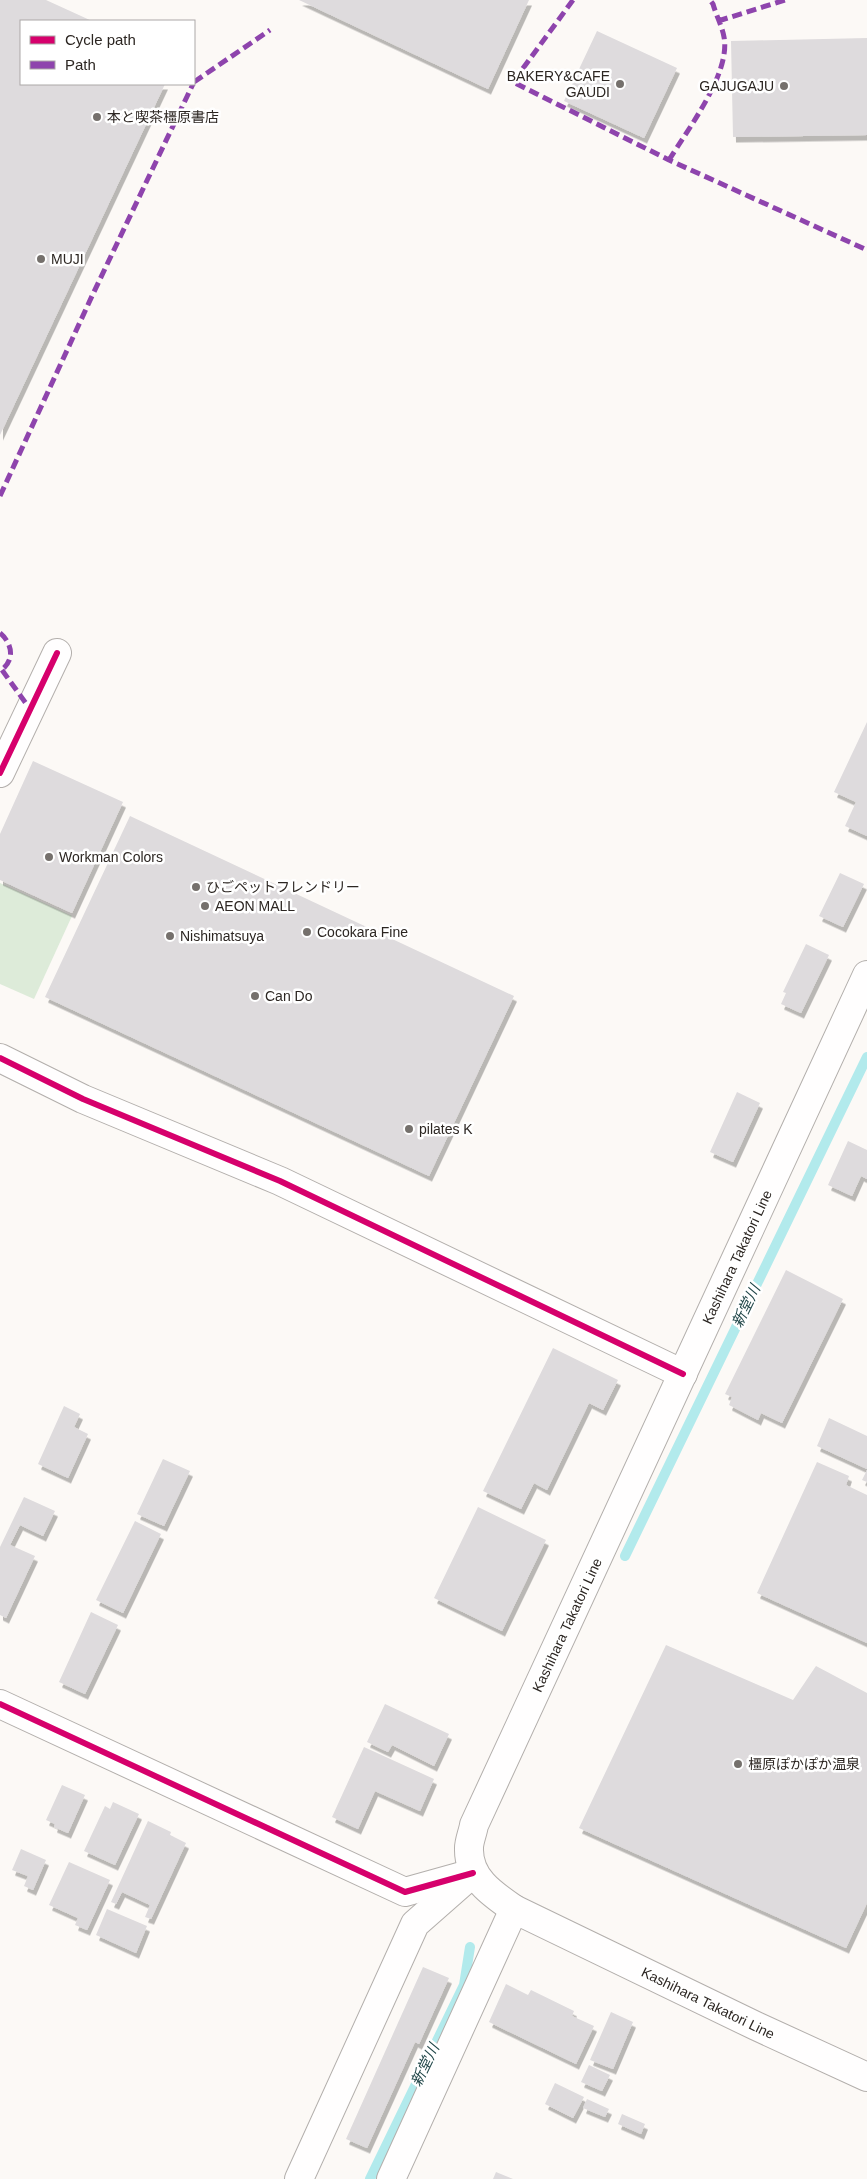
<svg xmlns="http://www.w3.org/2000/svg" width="867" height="2179" font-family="Helvetica,'Noto Sans JP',sans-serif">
<defs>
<filter id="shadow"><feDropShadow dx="3" dy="5.5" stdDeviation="0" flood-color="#0004"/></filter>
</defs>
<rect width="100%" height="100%" fill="#fcf9f6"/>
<path fill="#ddebd9" d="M 0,883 L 72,916 L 34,999 L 0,984 Z"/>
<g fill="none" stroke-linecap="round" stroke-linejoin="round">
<path stroke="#b2eaec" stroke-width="10" d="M 625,1556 L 867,1057
M 370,2179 L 464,1985 L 470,1947"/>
</g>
<path fill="#dedbdd" filter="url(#shadow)" d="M 0,0 L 46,0 L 92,21 L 21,21 L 21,84 L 165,84 L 0,435 Z
M 299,0 L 529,0 L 488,89 Z
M 597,31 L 677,68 L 644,138 L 564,101 Z
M 867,38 L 867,135 L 733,137 L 731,41 Z
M 867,722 L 867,836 L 845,826 L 856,802 L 834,792 Z
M 33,761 L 123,802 L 72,913 L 0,880 L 0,834 Z
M 130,816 L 514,996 L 429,1176 L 45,997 Z
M 840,873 L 864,884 L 843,927 L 819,916 Z
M 806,944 L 829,955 L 801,1013 L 781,1004 L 786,993 L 783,992 Z
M 737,1092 L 760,1103 L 733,1162 L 710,1152 Z
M 848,1141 L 867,1150 L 867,1179 L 861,1176 L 852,1196 L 828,1185 Z
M 786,1270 L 843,1299 L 782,1423 L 761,1413 L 758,1420 L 729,1405 L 732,1397 L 725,1394 Z
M 553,1348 L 618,1380 L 603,1410 L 589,1403 L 547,1490 L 534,1483 L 521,1509 L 483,1491 Z
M 64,1406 L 80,1414 L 74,1427 L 88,1434 L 68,1478 L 38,1464 Z
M 829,1418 L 867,1436 L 867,1469 L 817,1446 Z
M 163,1459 L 190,1471 L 164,1526 L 137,1514 Z
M 817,1462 L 849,1476 L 846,1485 L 867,1495 L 867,1643 L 757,1593 Z
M 867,1470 L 867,1482 L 862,1480 Z
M 24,1497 L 55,1511 L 43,1536 L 20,1525 L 10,1545 L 35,1556 L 6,1618 L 0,1615 L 0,1547 Z
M 478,1507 L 546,1540 L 502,1631 L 434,1598 Z
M 135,1521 L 161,1534 L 123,1613 L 96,1600 Z
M 91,1612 L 118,1625 L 85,1694 L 59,1682 Z
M 666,1645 L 793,1700 L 816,1666 L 867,1693 L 867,1903 L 846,1948 L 579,1828 Z
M 385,1704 L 449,1734 L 434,1766 L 392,1745 L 388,1752 L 367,1742 Z
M 364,1747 L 434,1779 L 420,1811 L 375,1791 L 358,1829 L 332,1817 Z
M 62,1785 L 85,1795 L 68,1833 L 54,1827 L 55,1824 L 46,1820 Z
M 113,1802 L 139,1814 L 115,1865 L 84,1851 L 105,1806 L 110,1809 Z
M 148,1821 L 171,1832 L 170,1835 L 186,1843 L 151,1919 L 145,1917 L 150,1905 L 122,1892 L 116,1904 L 111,1902 Z
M 21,1849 L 46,1860 L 33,1890 L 24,1886 L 28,1876 L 12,1870 Z
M 69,1862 L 110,1880 L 87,1930 L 75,1925 L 78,1918 L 49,1905 Z
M 107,1909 L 147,1926 L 136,1953 L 96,1935 Z
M 423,1967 L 449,1978 L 419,2044 L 415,2042 L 367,2148 L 346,2139 Z
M 506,1984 L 528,1995 L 531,1990 L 574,2011 L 572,2016 L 594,2026 L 576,2064 L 489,2022 Z
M 611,2012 L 633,2022 L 613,2069 L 590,2060 Z
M 589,2065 L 610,2075 L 602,2091 L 581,2082 Z
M 555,2083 L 584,2097 L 573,2118 L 545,2104 Z
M 587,2099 L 609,2109 L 605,2117 L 583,2108 Z
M 622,2114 L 645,2124 L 641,2134 L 618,2124 Z
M 496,2172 L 513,2179 L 493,2179 Z"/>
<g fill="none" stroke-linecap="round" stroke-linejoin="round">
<defs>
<path id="minor" d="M 0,773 L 57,653
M 0,1058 L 83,1099 L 280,1181 L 683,1374
M 0,1704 L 405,1892 L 473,1873
M 391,2179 L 514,1909"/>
<path id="tertiary" d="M 299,2179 L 415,1924 L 473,1873"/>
<path id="primary" d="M 867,975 L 474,1825 C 473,1832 469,1841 469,1848 C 468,1878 492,1894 514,1909 L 756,2026 L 867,2077"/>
</defs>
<use href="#minor" stroke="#b3afac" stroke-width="30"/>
<use href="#tertiary" stroke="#b3afac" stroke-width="30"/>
<use href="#primary" stroke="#b3afac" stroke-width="30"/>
<use href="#minor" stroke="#fffefe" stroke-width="28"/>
<use href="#tertiary" stroke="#fffefe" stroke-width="28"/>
<use href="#primary" stroke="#fffefe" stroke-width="28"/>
<path stroke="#8e44ad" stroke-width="5" stroke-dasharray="10 5" stroke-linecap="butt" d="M 573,0 L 513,82 L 669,160 L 867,250
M 718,21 L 785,0
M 194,82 L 270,30
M 669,160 C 688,129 731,73 724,37 C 722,26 716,15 713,4 L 710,0
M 0,496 L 92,296 L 193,84
M 0,633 C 13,644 15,661 0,671
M 2,670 L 30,709"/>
<defs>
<path id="cycleway" d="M 0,773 L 57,653
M 0,1058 L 83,1099 L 280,1181 L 683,1374
M 0,1704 L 405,1892 L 473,1873"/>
</defs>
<use href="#cycleway" stroke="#fff" stroke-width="9"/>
<use href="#cycleway" stroke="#d6006c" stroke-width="6"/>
</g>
<g fill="#75706c" stroke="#fff" stroke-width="2">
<circle cx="620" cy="84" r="5"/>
<circle cx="784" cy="86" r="5"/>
<circle cx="97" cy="117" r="5"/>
<circle cx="41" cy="259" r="5"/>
<circle cx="49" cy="857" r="5"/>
<circle cx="196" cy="887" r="5"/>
<circle cx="205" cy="906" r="5"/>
<circle cx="307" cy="932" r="5"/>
<circle cx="170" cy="936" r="5"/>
<circle cx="255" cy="996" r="5"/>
<circle cx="409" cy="1129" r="5"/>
<circle cx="738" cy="1764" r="5"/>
</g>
<g text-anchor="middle" stroke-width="5" stroke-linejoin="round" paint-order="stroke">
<g font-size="14" fill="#2c2622" stroke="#fff" text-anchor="start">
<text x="610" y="81" text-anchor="end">BAKERY&amp;CAFE<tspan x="610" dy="16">GAUDI</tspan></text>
<text x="774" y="91" text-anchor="end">GAJUGAJU</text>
<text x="107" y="122">本と喫茶橿原書店</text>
<text x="51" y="264">MUJI</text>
<text x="59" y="862">Workman Colors</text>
<text x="206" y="892">ひごペットフレンドリー</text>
<text x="215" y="911">AEON MALL</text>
<text x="317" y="937">Cocokara Fine</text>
<text x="180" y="941">Nishimatsuya</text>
<text x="265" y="1001">Can Do</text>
<text x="419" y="1134">pilates K</text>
<text x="748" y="1769">橿原ぽかぽか温泉</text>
</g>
<g font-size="14" fill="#2c2622" stroke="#fff">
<text transform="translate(737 1257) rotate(-65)" y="5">Kashihara Takatori Line</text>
<text transform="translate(567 1625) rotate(-65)" y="5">Kashihara Takatori Line</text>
<text transform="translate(708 2003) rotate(26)" y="5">Kashihara Takatori Line</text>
</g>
<g font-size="15" font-style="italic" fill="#204648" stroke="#fff">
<text transform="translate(746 1306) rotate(-64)" y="5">新堂川</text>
<text transform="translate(425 2065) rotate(-64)" y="5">新堂川</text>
</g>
</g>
<rect x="20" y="20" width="175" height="65" fill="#ffffff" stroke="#aba8a7"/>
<rect x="30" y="36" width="25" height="8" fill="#d6006c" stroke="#aba8a7"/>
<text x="65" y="45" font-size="15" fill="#2c2622">Cycle path</text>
<rect x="30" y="61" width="25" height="8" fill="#8e44ad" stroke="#aba8a7"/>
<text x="65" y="70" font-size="15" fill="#2c2622">Path</text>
</svg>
